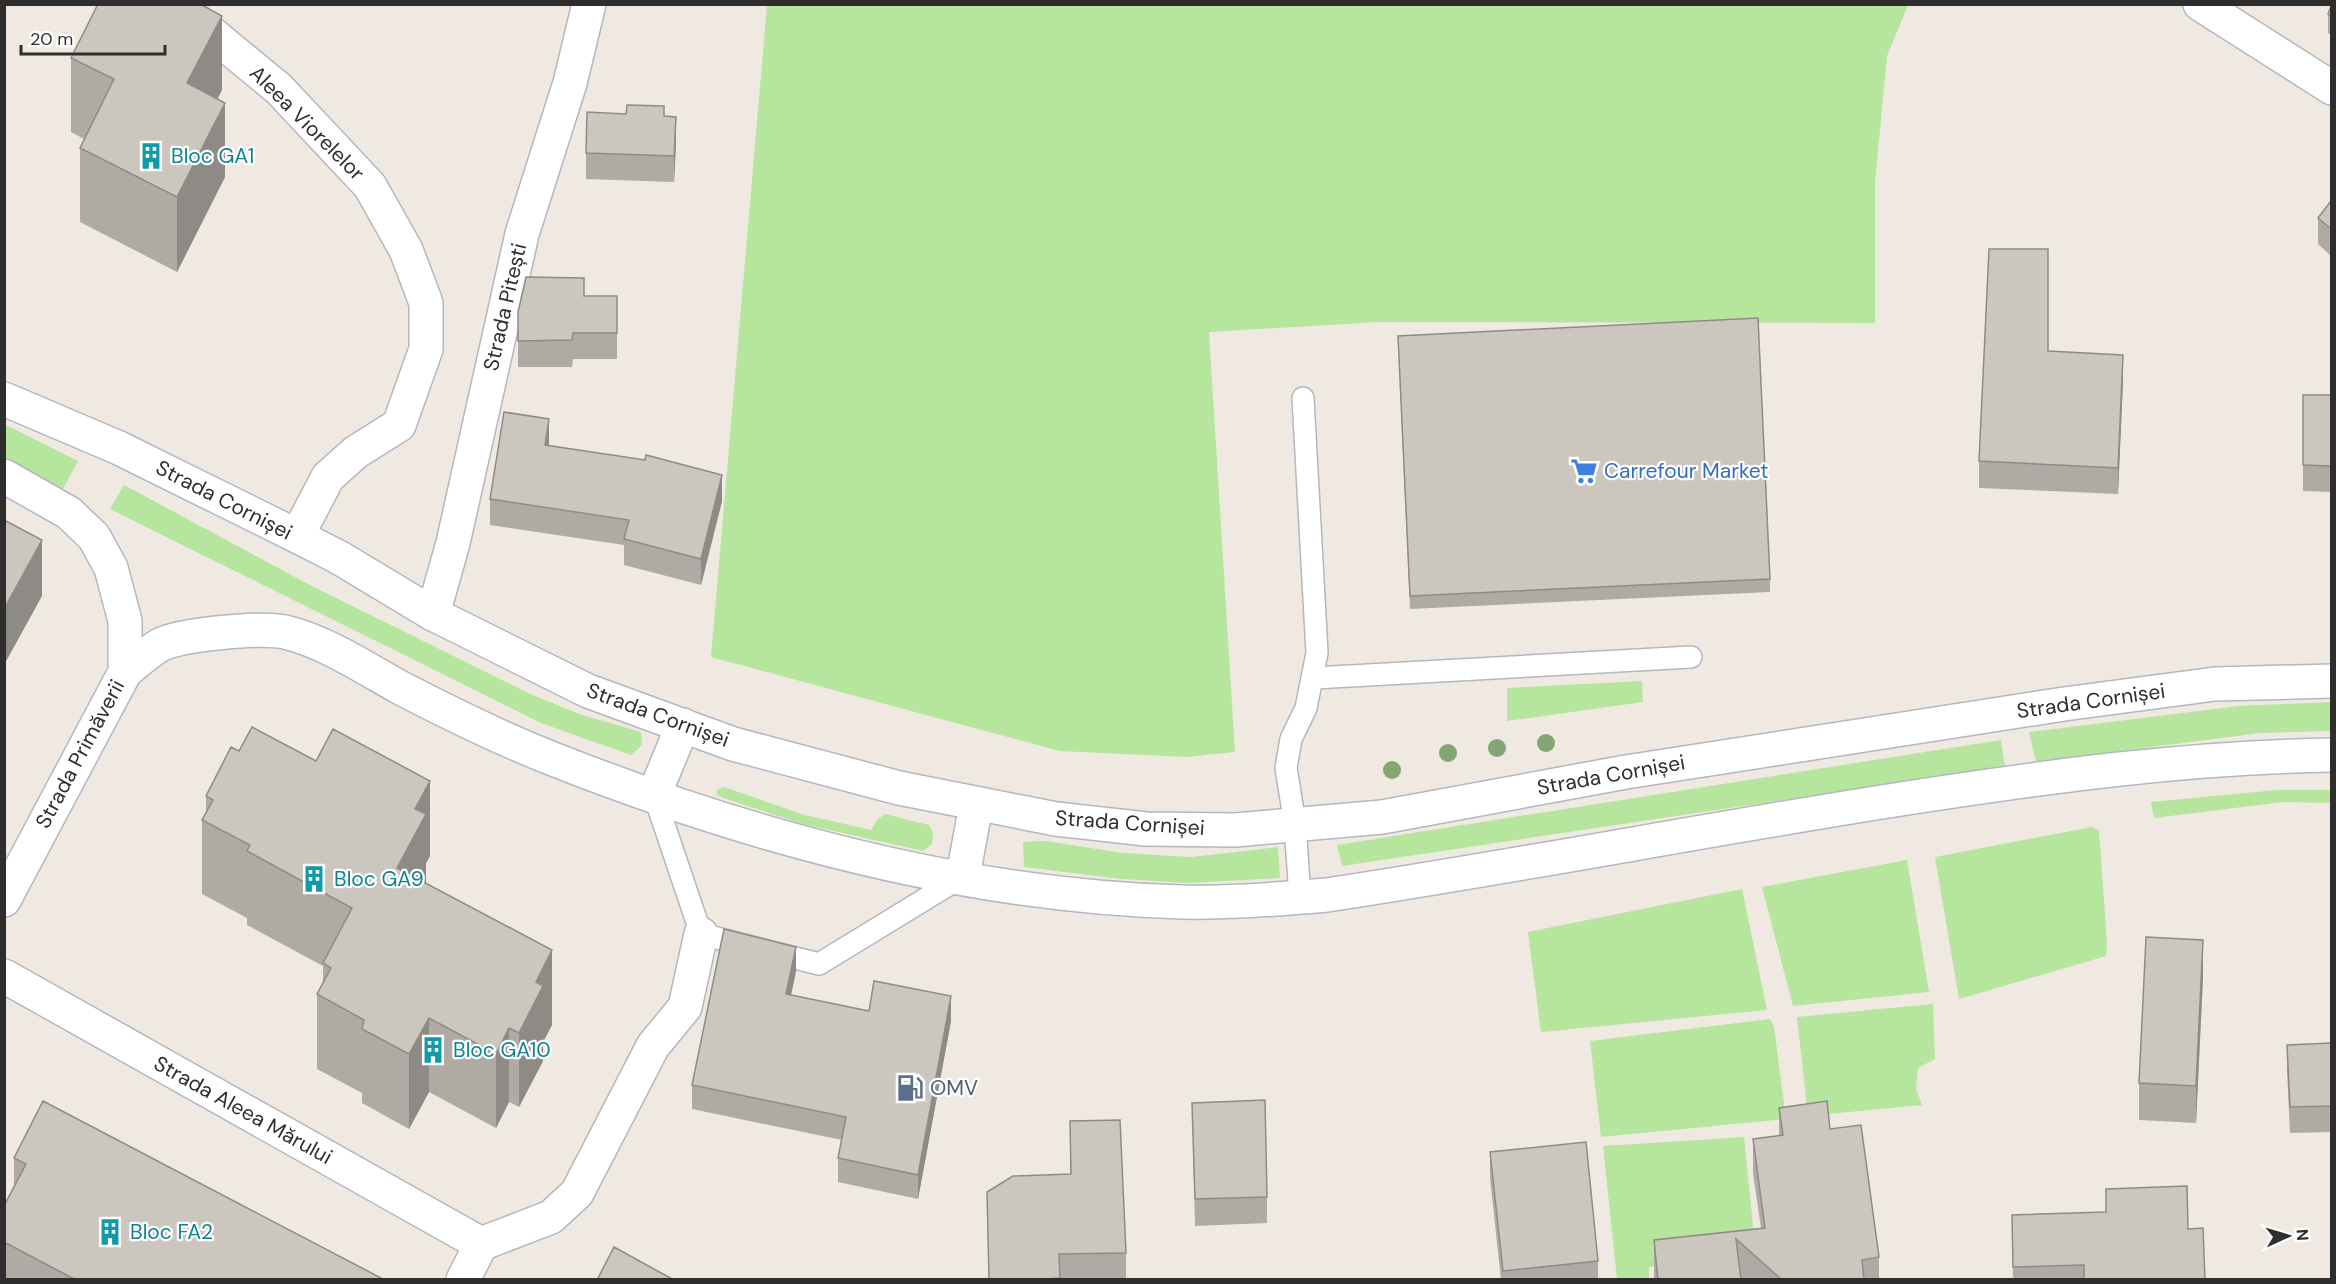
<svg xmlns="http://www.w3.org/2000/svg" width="2336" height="1284" font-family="'DM Sans',sans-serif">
<rect width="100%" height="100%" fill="#efe9e1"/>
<path fill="#b6e59e" d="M 767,5 L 1908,5 L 1887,56 L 1875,183 L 1875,323 L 1378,322 L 1209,332 L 1235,752 L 1187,757 L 1060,751 L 711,657 Z
M 4,424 L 78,461 L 63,489 L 5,461 Z
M 124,485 L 310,585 L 530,694 L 582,715 L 641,732 L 642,745 L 631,755 L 541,723 L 110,509 Z
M 1642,681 L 1643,702 L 1507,721 L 1507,688 Z
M 2331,702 L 2331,731 L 2260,733 L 2036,762 L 2029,732 L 2239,706 Z
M 2001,740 L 2005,767 L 1342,866 L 1337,845 Z
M 724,787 L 805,815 L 871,830 L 877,820 L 885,814 L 929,825 L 933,833 L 932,844 L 923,851 L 803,824 L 723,798 L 716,794 L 718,789 Z
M 2277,790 L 2331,790 L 2331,803 L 2283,802 L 2154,818 L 2151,802 Z
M 2092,827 L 2099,830 L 2107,943 L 2106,956 L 1959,999 L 1935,857 Z
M 1046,841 L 1123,853 L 1191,857 L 1278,847 L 1280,878 L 1188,883 L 1121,879 L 1024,867 L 1023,842 Z
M 1907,860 L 1929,992 L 1793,1006 L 1762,887 Z
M 1742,889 L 1767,1010 L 1541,1032 L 1528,932 Z
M 1933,1004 L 1935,1059 L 1918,1068 L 1916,1089 L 1922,1105 L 1808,1116 L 1797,1017 Z
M 1770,1019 L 1774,1027 L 1786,1119 L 1601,1137 L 1590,1041 Z
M 1744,1137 L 1756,1256 L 1649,1267 L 1649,1279 L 1617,1279 L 1603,1146 Z"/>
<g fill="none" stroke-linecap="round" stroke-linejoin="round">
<defs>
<path id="lane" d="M 1314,678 L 1691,657
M 654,795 L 701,934 L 819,964 L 963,876
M 1300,897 L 1295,824 L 1286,768 L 1291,739 L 1306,708 L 1317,653 L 1303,398"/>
<path id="street" d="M 176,4 L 279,89 L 370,186 L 406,250 L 426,303 L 426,349 L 399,425 L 356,452 L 328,477 L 297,536
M 2200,4 L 2332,88
M 433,614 L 453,543 L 522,234 L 570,83 L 589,4
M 4,976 L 481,1244
M 463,1280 L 481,1244 L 551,1217 L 577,1193 L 653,1046 L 685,1007 L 701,934"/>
<path id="secondary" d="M 4,399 L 119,448 L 297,536 L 340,558 L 433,614 L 588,691 L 733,744 L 899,788 L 1056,819 L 1146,829 L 1235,830 L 1382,817 L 1626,772 L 2064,704 L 2215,684 L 2332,681
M 4,476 L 69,513 L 94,537 L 111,568 L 125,621 L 125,672 L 4,900
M 125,672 C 136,663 148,652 160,645 C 182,634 261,627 285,632 C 326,642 363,667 399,687 C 447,712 498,737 548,757 C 747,836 967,896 1182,902 C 1230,903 1279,899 1327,895 C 1519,866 1709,829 1901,799 C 2044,777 2186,757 2332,755
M 654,795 L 683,725
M 963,876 L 976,805"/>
</defs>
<use href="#lane" stroke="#b4b7c1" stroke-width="24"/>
<use href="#street" stroke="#b4b7c1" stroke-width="36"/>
<use href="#secondary" stroke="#b4b7c1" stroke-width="36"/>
<use href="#lane" stroke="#fff" stroke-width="21"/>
<use href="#street" stroke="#fff" stroke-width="33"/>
<use href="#secondary" stroke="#fff" stroke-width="33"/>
</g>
<g fill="#84a574">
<circle cx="1546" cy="743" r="9"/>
<circle cx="1497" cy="748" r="9"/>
<circle cx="1448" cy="753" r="9"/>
<circle cx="1392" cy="770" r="9"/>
</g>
<path fill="#afaba4" d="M 2331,6 L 2331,35 L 2328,33 L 2328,14 Z
M 71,58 L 222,90 L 217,99 L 225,177 L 177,272 L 80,222 L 80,148 L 84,139 L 71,132 Z
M 664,116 L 676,143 L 674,182 L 586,179 L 586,153 Z
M 2331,201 L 2331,256 L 2318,244 L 2318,218 Z
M 584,296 L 617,296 L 617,359 L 573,359 L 572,367 L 518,367 L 518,312 Z
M 1398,336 L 1770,579 L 1770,592 L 1410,609 Z
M 2048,351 L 2123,381 L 2118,494 L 1979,488 L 1979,461 Z
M 2303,395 L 2331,395 L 2331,492 L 2303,491 Z
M 549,446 L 722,501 L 701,585 L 624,565 L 624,545 L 490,525 L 490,499 Z
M 206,796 L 430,856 L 426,863 L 426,884 L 552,1025 L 543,1042 L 543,1061 L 519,1107 L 509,1102 L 496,1128 L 429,1092 L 409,1129 L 362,1103 L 362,1093 L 317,1069 L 317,994 L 323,983 L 323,966 L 247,925 L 247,918 L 202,894 L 202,820 L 206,812 Z
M 796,971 L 791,995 L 869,1011 L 951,1021 L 918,1199 L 838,1182 L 838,1158 L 842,1140 L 692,1109 L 692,1085 Z
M 2203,977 L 2196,1123 L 2139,1120 L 2139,1083 Z
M 2331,1043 L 2331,1132 L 2290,1133 L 2287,1071 L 2287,1045 Z
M 1192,1103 L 1267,1197 L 1267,1223 L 1195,1226 Z
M 1779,1108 L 1830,1129 L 1879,1257 L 1879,1280 L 1744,1280 L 1740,1276 L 1741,1280 L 1654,1280 L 1654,1240 L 1761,1228 L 1753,1173 L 1753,1139 L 1779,1136 Z
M 1070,1121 L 1126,1253 L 1126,1279 L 988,1280 L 1070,1174 Z
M 1490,1152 L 1598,1261 L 1598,1280 L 1501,1280 L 1490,1178 Z
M 14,1158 L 381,1280 L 4,1280 L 4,1206 L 14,1188 Z
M 2106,1212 L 2188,1229 L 2205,1280 L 2013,1280 L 2012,1215 Z"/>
<path fill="#8e8b86" d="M 222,16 L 222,90 L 187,158 L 187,83 Z
M 225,103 L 225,177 L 177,272 L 177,197 Z
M 676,117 L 676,143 L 674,182 L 674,156 Z
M 2123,355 L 2123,381 L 2118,494 L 2118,468 Z
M 549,419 L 549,445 L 545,471 L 545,445 Z
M 722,475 L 722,501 L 701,585 L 701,559 Z
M 42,540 L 42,596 L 4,665 L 4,609 Z
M 430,781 L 430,856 L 426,863 L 426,889 L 397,868 L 415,809 Z
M 2203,940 L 2203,977 L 2196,1123 L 2196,1086 Z
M 796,947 L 796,971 L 786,1019 L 786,994 Z
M 552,950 L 552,1025 L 543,1042 L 543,1061 L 519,1107 L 519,1033 L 536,982 Z
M 951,996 L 951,1021 L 918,1199 L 918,1175 Z
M 429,1018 L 429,1092 L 409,1129 L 409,1054 Z
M 509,1028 L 509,1102 L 496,1128 L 496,1054 Z"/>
<path fill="#cbc7bf" stroke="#8e8b86" stroke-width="1.5" d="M 98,4 L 200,4 L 222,16 L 187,83 L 225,103 L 177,197 L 80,148 L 114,79 L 71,58 Z
M 2331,6 L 2331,16 L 2328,14 Z
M 627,105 L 664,106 L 664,116 L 676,117 L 674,156 L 586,153 L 587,112 L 626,114 Z
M 2331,201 L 2331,229 L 2318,218 Z
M 1989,249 L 2048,249 L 2048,351 L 2123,355 L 2118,468 L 1979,461 Z
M 526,277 L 584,278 L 584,296 L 617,296 L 617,333 L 573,333 L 572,340 L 518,341 L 518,312 Z
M 1758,318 L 1770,579 L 1410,596 L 1398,336 Z
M 2303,395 L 2331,395 L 2331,466 L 2303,465 Z
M 504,412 L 549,419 L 545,445 L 645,460 L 646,455 L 722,475 L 701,559 L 624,539 L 629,520 L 490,499 Z
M 4,520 L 42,540 L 4,609 Z
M 252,727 L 316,761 L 333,729 L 430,781 L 415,809 L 426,814 L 397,868 L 552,950 L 536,982 L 543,986 L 519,1033 L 509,1028 L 496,1054 L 429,1018 L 409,1054 L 362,1029 L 364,1020 L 317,994 L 331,968 L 323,963 L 352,908 L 247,851 L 250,845 L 202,820 L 213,800 L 206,796 L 231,747 L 239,751 Z
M 724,929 L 796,947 L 786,994 L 869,1011 L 874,981 L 951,996 L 918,1175 L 838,1158 L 846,1117 L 692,1085 Z
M 2146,937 L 2203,940 L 2196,1086 L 2139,1083 Z
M 2331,1043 L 2331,1106 L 2290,1107 L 2287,1045 Z
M 1265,1100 L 1267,1197 L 1195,1199 L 1192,1103 Z
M 43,1101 L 381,1278 L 381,1280 L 76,1280 L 4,1242 L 4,1206 L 26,1164 L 14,1158 Z
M 1827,1101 L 1830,1129 L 1861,1125 L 1879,1257 L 1862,1260 L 1864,1280 L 1782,1280 L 1736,1239 L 1741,1280 L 1658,1280 L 1654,1240 L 1765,1228 L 1753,1139 L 1783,1135 L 1779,1108 Z
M 1120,1120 L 1126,1253 L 1059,1254 L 1060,1278 L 1036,1280 L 989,1280 L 987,1192 L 1013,1176 L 1071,1174 L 1070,1121 Z
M 1586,1142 L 1598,1261 L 1503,1271 L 1490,1152 Z
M 2187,1186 L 2188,1229 L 2203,1228 L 2205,1280 L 2084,1280 L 2084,1265 L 2013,1267 L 2012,1215 L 2106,1212 L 2106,1189 Z
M 614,1247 L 674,1280 L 597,1280 Z"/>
<defs>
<symbol id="building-bare" viewBox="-9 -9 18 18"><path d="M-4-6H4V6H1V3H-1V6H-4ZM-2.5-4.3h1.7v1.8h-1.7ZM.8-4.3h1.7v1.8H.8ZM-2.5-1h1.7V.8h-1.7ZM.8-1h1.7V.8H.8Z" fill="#0f9aa8" stroke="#fff" stroke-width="2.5" paint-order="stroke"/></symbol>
<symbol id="supermarket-bare" viewBox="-9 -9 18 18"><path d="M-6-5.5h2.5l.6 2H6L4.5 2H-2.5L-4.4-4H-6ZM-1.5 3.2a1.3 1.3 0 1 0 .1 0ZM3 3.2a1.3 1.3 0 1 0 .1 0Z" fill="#3f7fe0" stroke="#fff" stroke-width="2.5" paint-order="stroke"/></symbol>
<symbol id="fuel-bare" viewBox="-9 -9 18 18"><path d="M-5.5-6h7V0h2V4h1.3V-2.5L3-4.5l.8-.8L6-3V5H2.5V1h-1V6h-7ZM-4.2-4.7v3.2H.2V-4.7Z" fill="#5c6f8a" stroke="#fff" stroke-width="2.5" paint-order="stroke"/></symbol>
</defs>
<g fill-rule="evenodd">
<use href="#building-bare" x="132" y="137" width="38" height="38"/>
<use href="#supermarket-bare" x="1565" y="452" width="38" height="38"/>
<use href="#building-bare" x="295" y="860" width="38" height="38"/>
<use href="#building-bare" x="414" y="1031" width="38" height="38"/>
<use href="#fuel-bare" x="891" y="1069" width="38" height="38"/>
<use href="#building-bare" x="91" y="1213" width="38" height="38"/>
</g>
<g text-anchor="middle" stroke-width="4.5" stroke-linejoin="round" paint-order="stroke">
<g font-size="21" fill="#2e2e2e" stroke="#fff">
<text transform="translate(307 123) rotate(45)" y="7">Aleea Viorelelor</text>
<text transform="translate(505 307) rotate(-77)" y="7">Strada Pitești</text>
<text transform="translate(224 500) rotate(27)" y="7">Strada Cornișei</text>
<text transform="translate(2091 701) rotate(-8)" y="7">Strada Cornișei</text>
<text transform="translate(658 715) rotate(20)" y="7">Strada Cornișei</text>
<text transform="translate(80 754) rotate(-62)" y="7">Strada Primăverii</text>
<text transform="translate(1611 775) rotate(-10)" y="7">Strada Cornișei</text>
<text transform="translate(1130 823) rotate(4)" y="7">Strada Cornișei</text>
<text transform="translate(243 1110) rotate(29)" y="7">Strada Aleea Mărului</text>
</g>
<g font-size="21" fill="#0d838f" stroke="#fff" text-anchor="start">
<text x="171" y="163">Bloc GA1</text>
<text x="334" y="886">Bloc GA9</text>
<text x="453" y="1057">Bloc GA10</text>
<text x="130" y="1239">Bloc FA2</text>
</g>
<g font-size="21" fill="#366cbe" stroke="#fff" text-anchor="start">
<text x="1604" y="478">Carrefour Market</text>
</g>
<g font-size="21" fill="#4e5e75" stroke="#fff" text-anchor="start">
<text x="930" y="1095">OMV</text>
</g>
</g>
<rect width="2336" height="1284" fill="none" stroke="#2e2e2e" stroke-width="12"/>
<g transform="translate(2288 1236) rotate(86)" stroke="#ffffff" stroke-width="4.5" paint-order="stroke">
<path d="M0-4.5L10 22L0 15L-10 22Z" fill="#2e2e2e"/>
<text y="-9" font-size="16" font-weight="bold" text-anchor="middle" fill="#2e2e2e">N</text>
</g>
<path d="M21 45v9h144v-9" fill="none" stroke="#2e2e2e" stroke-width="3"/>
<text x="30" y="45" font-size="18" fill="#2e2e2e" stroke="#ffffff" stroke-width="4.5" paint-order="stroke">20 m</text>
</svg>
